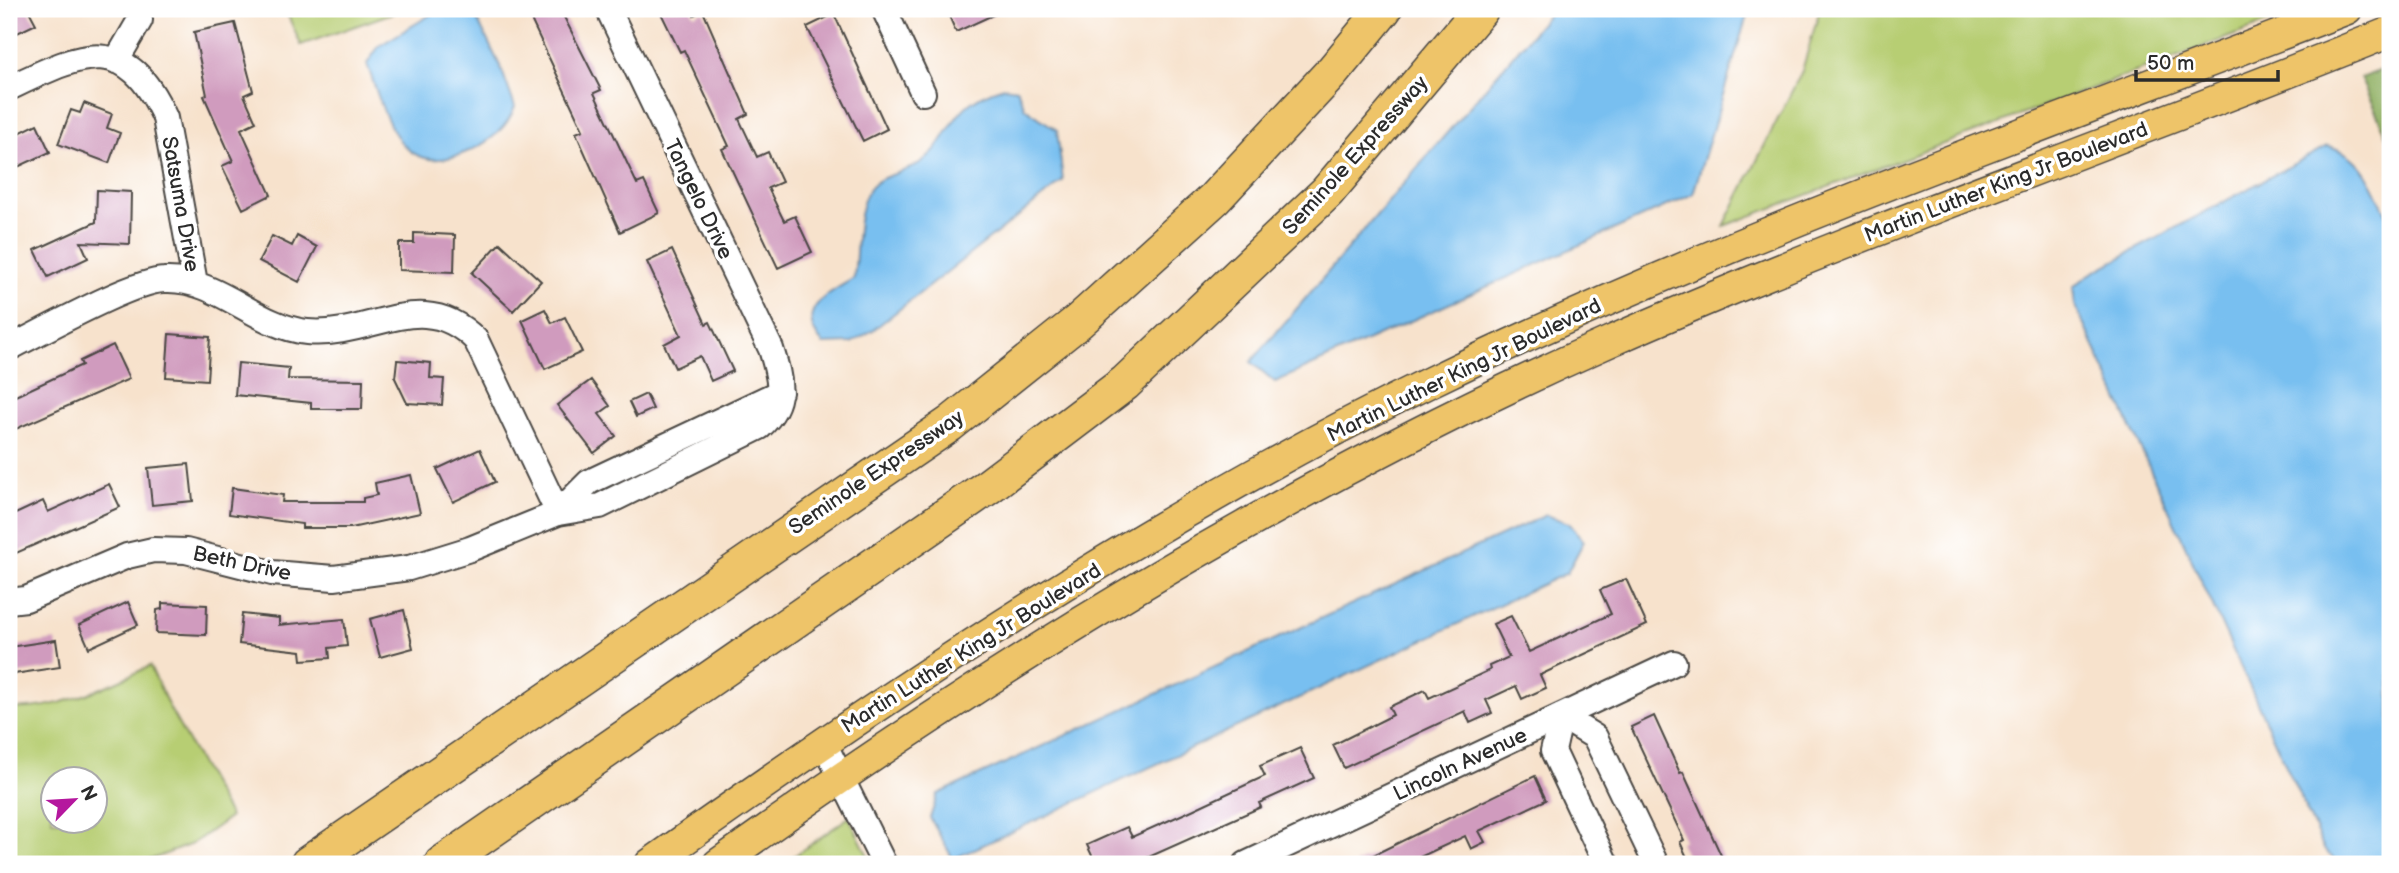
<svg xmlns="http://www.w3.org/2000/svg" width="2399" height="873" font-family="'Balsamiq Sans',sans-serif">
<rect width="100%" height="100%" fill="#fff"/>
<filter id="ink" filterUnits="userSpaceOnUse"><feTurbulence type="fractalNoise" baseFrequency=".0143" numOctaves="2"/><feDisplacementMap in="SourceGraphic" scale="14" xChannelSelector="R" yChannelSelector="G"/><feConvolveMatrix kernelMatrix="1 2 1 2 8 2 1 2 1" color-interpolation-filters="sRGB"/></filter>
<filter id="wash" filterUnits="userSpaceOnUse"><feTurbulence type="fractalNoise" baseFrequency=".00686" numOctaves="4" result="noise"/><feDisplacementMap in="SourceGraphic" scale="28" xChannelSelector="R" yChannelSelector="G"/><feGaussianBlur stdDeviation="1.57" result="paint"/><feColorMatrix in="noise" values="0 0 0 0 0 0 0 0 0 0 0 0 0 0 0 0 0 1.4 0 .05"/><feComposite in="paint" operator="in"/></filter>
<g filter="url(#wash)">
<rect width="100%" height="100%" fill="#f7e2cc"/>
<path fill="#b7ce73" stroke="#717c4f" stroke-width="2" fill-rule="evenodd" d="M 285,9 L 404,9 L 301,45 Z
M 1820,9 L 2304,9 L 1724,226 L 1802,71 Z
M 150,666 L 170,709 L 230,817 L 192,844 L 139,864 L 9,864 L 9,708 C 57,712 107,686 150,666 ZM 52,778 L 94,778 L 94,820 L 52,820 Z
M 849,817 L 872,864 L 783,864 Z"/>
<path fill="#91b165" stroke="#5e6e48" stroke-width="2" d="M 2390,67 L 2390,142 L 2360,78 Z"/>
<path fill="#78bff0" stroke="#52758e" stroke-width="2" d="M 440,9 L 473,11 L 501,68 L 515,107 C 506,129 491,141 469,151 C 399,183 386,117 367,64 L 379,46 Z
M 1553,9 L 1749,9 L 1693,194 L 1275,382 L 1251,362 Z
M 1004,87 L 1017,89 L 1025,108 L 1057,130 L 1063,181 L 873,330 L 851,343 L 823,344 C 793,309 827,295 854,278 C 857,254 856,213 867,193 C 876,174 902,175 918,164 C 957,139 943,105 1004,87 Z
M 2327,146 C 2365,154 2374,190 2390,222 L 2390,853 L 2370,862 L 2340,864 L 2325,851 L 2075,305 L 2073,287 L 2090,274 Z
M 1546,515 L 1569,523 L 1584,541 L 1567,573 L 953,859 L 930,818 L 938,794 Z"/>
<g id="blocks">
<path fill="#d09bbe" d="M 9,9 L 28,9 L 36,24 L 9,37 Z
M 526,9 L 560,9 L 601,90 L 594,93 L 637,184 L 644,181 L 659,213 L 620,232 L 576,133 L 583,130 Z
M 659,9 L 691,9 L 694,15 L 703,11 L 748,114 L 739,119 L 757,157 L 768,152 L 782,182 L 768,188 L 784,221 L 795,216 L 812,252 L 778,268 L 722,149 L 729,146 L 684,50 L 680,52 Z
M 946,9 L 1006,9 L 956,32 Z
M 834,14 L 887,129 L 863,141 L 807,27 Z
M 235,23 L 253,91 L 244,95 L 256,122 L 241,129 L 271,195 L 243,209 L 222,166 L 233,161 L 204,96 L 207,95 L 194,32 Z
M 84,103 L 112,114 L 107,128 L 120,133 L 109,163 L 58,144 L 71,110 L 80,113 Z
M 37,124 L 50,152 L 9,171 L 9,138 Z
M 97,190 L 131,192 L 130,244 L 81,242 L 88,258 L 48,277 L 35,250 L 96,222 Z
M 414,233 L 455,235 L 454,272 L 399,270 L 399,243 L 414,243 Z
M 272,236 L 292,246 L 297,236 L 317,247 L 299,282 L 259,261 Z
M 500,243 L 541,281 L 513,311 L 472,273 Z
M 672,250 L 706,324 L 710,322 L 733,371 L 711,381 L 700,356 L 675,368 L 664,344 L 681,335 L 647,262 Z
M 545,309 L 552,323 L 565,317 L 582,352 L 545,369 L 522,320 Z
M 169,334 L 210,337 L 207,380 L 166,377 Z
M 113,345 L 129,379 L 9,432 L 9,399 L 82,365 L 80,361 Z
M 397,360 L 431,363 L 430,378 L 444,379 L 442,405 L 407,403 L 395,378 Z
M 238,363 L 289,368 L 288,379 L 363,380 L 362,409 L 311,409 L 311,403 L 235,395 Z
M 591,380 L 610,406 L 599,414 L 616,436 L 594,453 L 557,405 Z
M 646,394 L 653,409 L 636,417 L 629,402 Z
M 480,449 L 495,482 L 453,502 L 437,469 Z
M 189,464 L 193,501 L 152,505 L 148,468 Z
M 411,475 L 420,513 L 351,528 L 302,528 L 302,524 L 229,514 L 232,488 L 283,495 L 282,502 L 363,502 L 363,498 L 377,495 L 375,483 Z
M 109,484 L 120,507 L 14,554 L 9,542 L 9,517 L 43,501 L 48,512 Z
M 1626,579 L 1647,625 L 1540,675 L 1546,688 L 1522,699 L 1516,686 L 1486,700 L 1492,713 L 1470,723 L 1465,711 L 1344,768 L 1333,745 L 1393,715 L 1389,707 L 1425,690 L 1429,698 L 1490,670 L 1489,666 L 1509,657 L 1493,624 L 1511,616 L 1529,652 L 1611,614 L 1600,590 Z
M 128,602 L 138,625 L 89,648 L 79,625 Z
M 162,603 L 207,605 L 206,635 L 156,633 L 157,610 L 162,609 Z
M 404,610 L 413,648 L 380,657 L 370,619 Z
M 242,614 L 279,618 L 279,625 L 344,619 L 347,646 L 329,648 L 330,658 L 302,660 L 301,651 L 239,644 Z
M 56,640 L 60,667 L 14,674 L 9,647 Z
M 1654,716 L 1680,773 L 1683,772 L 1725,864 L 1690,864 L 1680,842 L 1684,840 L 1631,727 Z
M 1300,748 L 1314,778 L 1259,803 L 1261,807 L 1142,860 L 1144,864 L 1096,864 L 1087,845 L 1127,827 L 1132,837 L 1190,811 L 1265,776 L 1260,766 Z
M 1535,776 L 1546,800 L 1479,831 L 1485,842 L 1471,849 L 1465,836 L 1405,864 L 1355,864 Z"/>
</g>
</g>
<g filter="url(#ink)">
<use href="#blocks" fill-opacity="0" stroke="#4a4643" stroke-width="2"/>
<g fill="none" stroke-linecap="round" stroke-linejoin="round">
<defs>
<path id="minor" d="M 884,9 L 923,93
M 116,61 L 140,20
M 9,88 C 79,55 125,29 165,118 L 195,283
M 9,348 C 42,332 132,281 164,280 C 217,277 256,327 307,332 C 371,338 422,285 476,340 L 558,513
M 558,513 L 589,482 L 780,392
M 9,601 L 26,599 L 127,556 L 153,550 L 186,551 L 272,573 L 334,578 L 409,568 L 470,549 L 558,513 L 600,506 L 760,427 C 787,402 781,381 771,349 L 608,9
M 823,741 L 884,864
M 1246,864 L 1674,663
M 1606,864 L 1553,751 L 1561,716 L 1595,737 L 1656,864"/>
<path id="major" d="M 650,864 C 899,687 1157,515 1432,381 C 1729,237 2040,128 2347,9
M 718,864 C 996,665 1298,479 1611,341 C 1867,228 2131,137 2390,32"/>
<path id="highway" d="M 308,864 L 950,424 L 1079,321 L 1214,199 L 1333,71 L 1384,9
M 442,864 L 989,486 L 1125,383 L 1327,192 L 1481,9"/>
</defs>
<use href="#minor" stroke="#4a4643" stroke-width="28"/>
<use href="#major" stroke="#4a4643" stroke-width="33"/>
<use href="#highway" stroke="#4a4643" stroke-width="38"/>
<use href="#minor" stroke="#fff" stroke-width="24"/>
<use href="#major" stroke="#eec469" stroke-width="30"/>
<use href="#highway" stroke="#eec469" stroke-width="35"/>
</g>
</g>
<g text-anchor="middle" stroke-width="7" stroke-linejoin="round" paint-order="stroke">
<g font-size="21" fill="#2b2b2b" stroke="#fff">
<text transform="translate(1355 155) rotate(-48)" y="7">Seminole Expressway</text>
<text transform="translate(2006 182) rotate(-21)" y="7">Martin Luther King Jr Boulevard</text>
<text transform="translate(699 199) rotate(64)" y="7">Tangelo Drive</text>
<text transform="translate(181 204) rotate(80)" y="7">Satsuma Drive</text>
<text transform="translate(1464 370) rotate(-26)" y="7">Martin Luther King Jr Boulevard</text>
<text transform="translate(876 472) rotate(-34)" y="7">Seminole Expressway</text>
<text transform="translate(242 563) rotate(12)" y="7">Beth Drive</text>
<text transform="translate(971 648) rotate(-32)" y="7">Martin Luther King Jr Boulevard</text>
<text transform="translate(1460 764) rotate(-25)" y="7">Lincoln Avenue</text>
</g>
</g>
<rect width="2399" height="873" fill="none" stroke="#fff" stroke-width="35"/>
<g transform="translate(74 800) rotate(65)"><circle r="33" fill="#ffffff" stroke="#aaaaaa" stroke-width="2"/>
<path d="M0-5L12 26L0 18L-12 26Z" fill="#b5179e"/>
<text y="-10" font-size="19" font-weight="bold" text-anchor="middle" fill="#2b2b2b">N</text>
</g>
<path d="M2136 70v10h142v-10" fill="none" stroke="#2b2b2b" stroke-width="3.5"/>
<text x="2147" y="70" font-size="21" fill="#2b2b2b" stroke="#ffffff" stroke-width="5" paint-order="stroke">50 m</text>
</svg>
